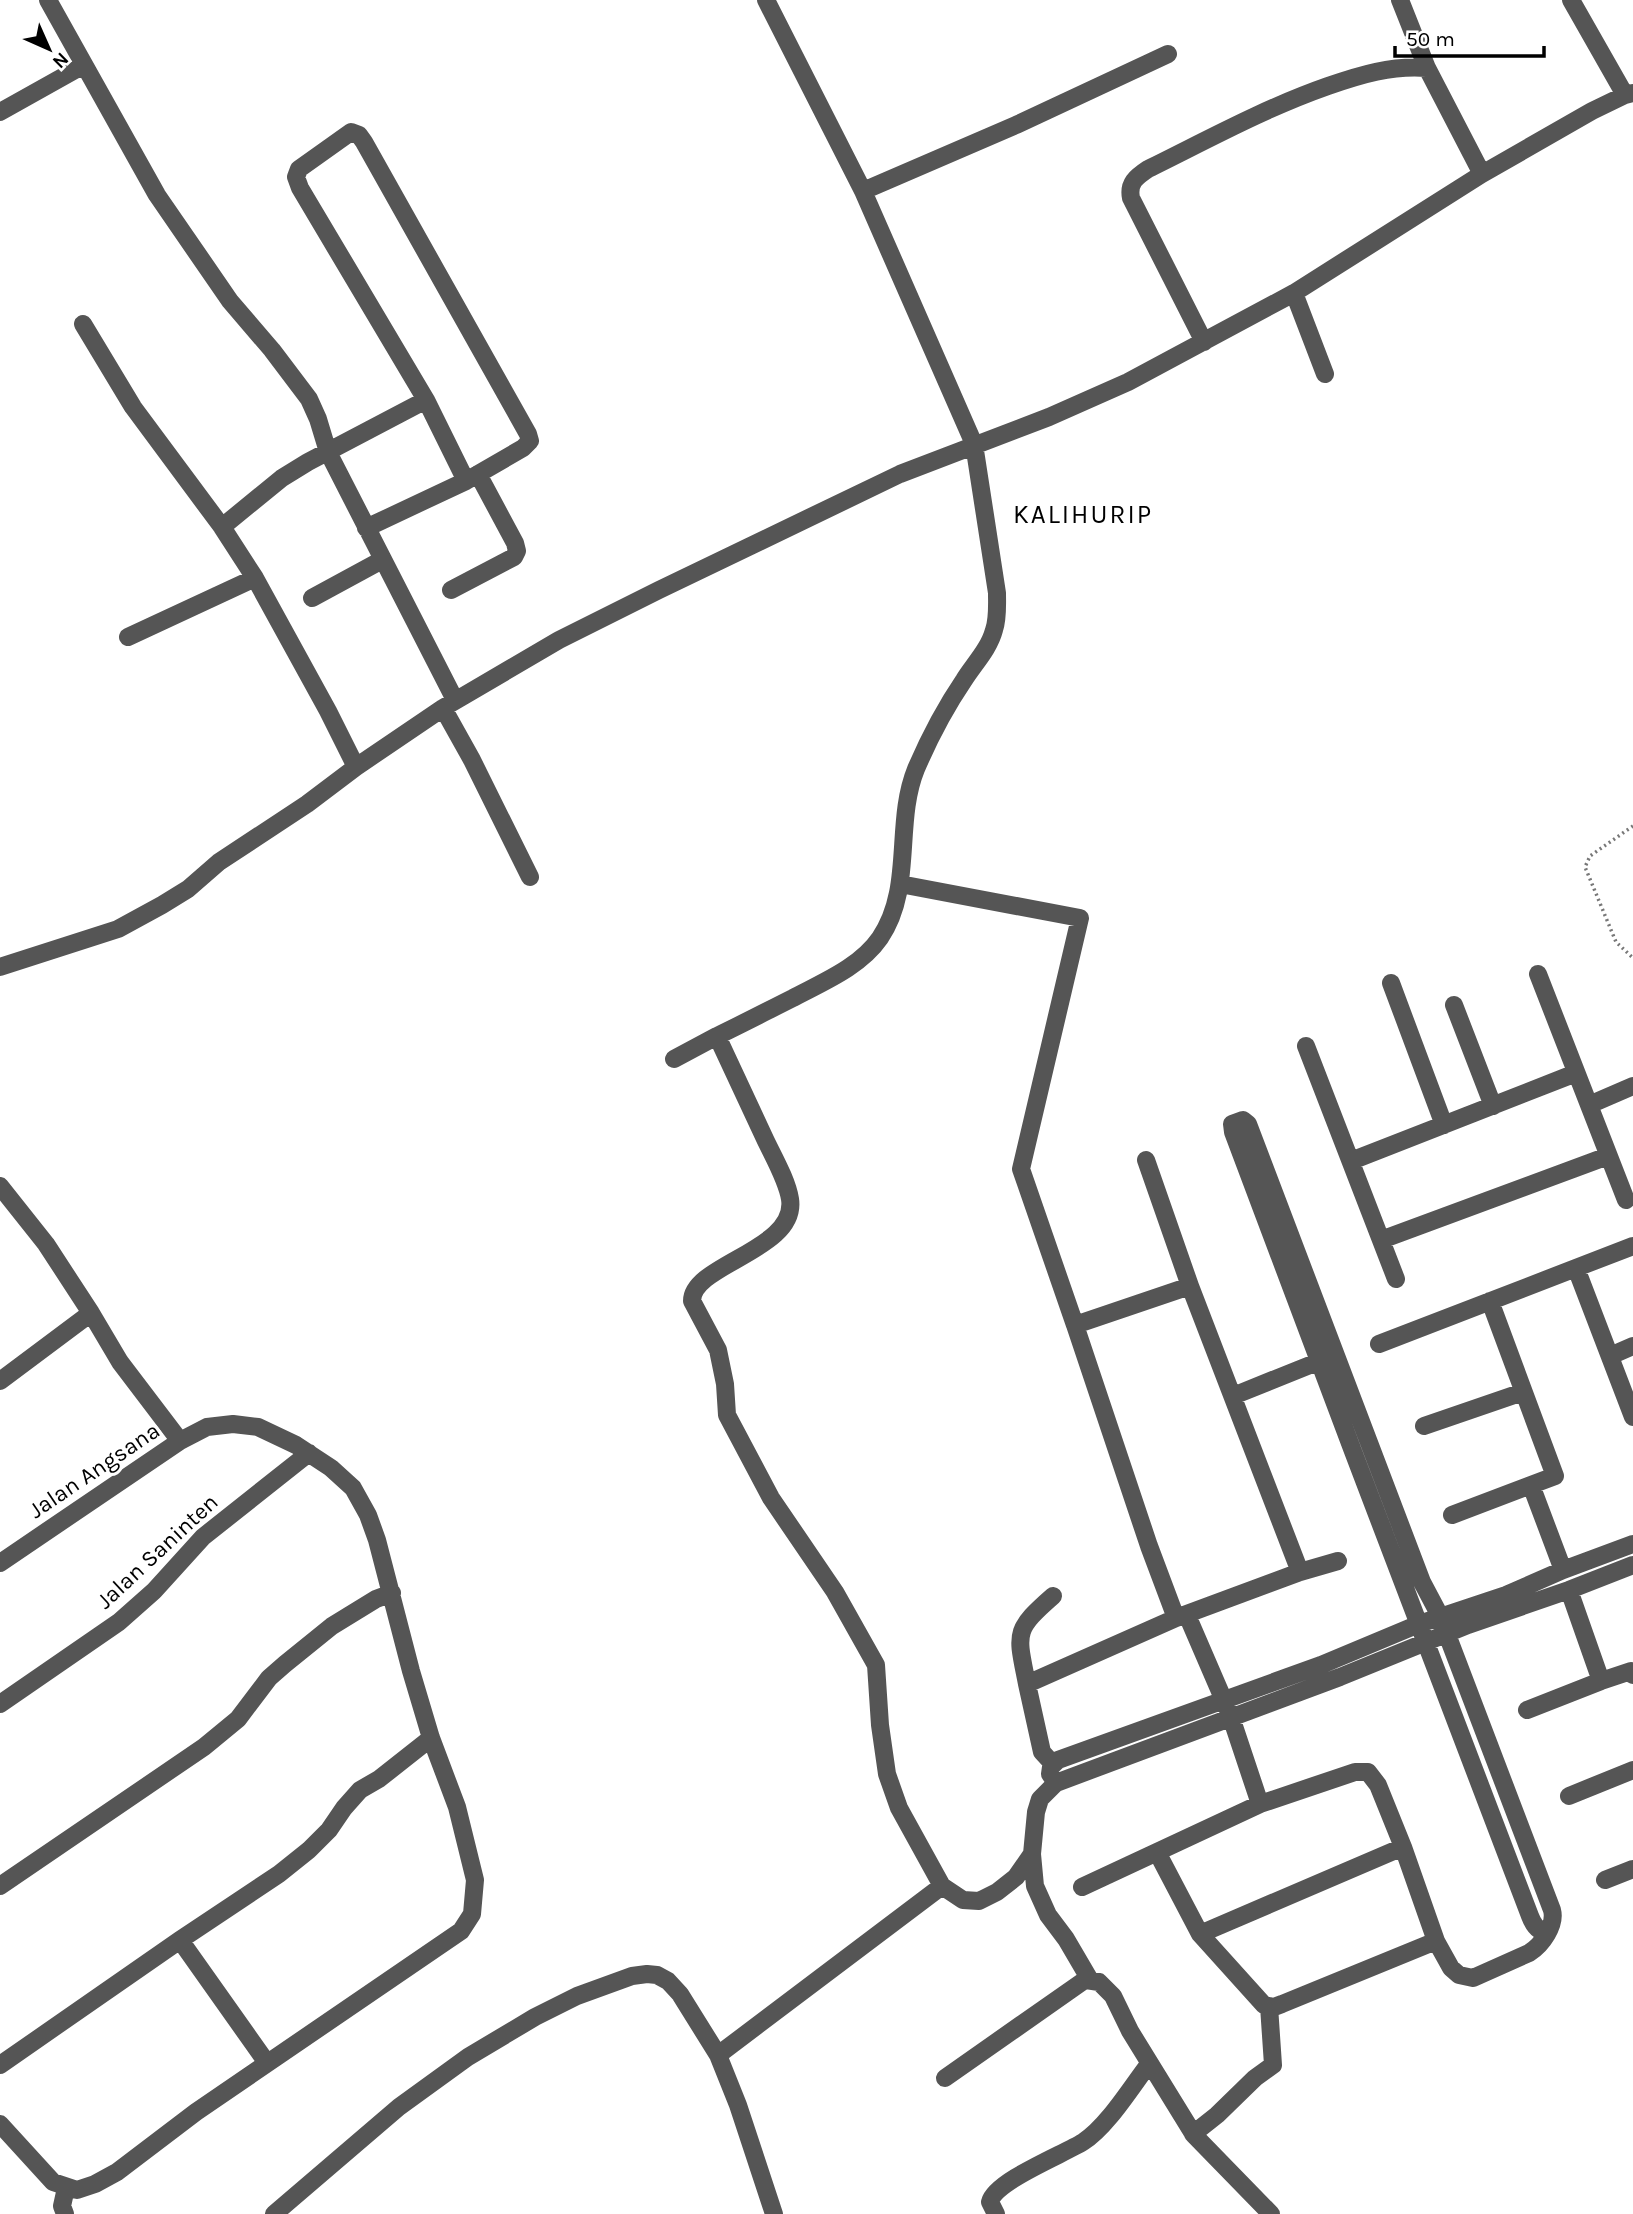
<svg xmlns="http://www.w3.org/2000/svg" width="1633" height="2214" font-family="Karla,sans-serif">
<rect width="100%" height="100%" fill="#fff"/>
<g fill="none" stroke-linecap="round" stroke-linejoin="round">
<path stroke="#777" stroke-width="3.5" stroke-dasharray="2 3.5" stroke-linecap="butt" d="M 1633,826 L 1590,856 L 1585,867 L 1616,942 L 1633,958"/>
<path stroke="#555" stroke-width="18" d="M 48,0 L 157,195 L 230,301 L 272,350 L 309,399 L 318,419 L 328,452 L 455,700
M 766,0 L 863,191 L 974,444 L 997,593 C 997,605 998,619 994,630 C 989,649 974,664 964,680 C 947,705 928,741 916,769 C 894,823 914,888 880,938 C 860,967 823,982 793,998 C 767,1011 742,1024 717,1036 C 733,1071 749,1105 765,1139 C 773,1156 787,1180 790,1199 C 798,1250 692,1264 692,1301 L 718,1350 L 725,1384 L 727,1415 L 771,1498 L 835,1592 L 876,1665 L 880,1725 L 887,1774 L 899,1808 L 942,1886 L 963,1900 L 979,1901 L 997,1892 L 1016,1877 L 1032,1854
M 1400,0 L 1427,68
M 1571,0 L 1625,95
M 0,112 L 84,65
M 863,191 L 1016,125 L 1168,54
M 1294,293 L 1325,374
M 83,324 L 133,407 L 222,527 L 255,578 L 328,711 L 356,767
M 1204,342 L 1131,198 C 1128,183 1136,177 1148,169 C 1207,140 1265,108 1328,86 C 1360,75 1392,65 1427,68 L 1482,174
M 222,527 L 282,478 L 308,462 L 426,400
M 366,528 L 466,481 L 523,448 L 530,441 L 528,434 L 364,142 L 359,135 L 351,132 L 299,169 L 296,177 L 300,188 L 426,400 L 466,481
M 451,590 L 514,557 L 517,551 L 515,543 L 478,474
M 312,598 L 382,560
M 128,637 L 255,578
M 443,708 L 472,760 L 530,877
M 900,884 L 1080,918 L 1021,1169 L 1075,1325
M 0,967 L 118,929 L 162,905 L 188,889 L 219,862 L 307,804 L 356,767 L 443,708 L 559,640 L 659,590 L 900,474 L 1049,417 L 1128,382 L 1294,293 L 1482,174 L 1592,111 L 1625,95 L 1633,93
M 1538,974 L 1626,1200
M 1391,983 L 1444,1125
M 1454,1005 L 1493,1106
M 1306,1046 L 1396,1279
M 674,1059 L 717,1036
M 1589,1105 L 1633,1086
M 1351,1161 L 1576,1073
M 0,1186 L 46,1244 L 91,1313 L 120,1362 L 180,1441
M 1381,1240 L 1608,1156
M 1576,1268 L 1633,1417
M 1379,1344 L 1633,1246
M 1610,1356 L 1633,1346
M 0,1381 L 91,1313
M 1233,1396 L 1320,1361
M 1424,1426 L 1523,1392
M 1531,1485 L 1563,1570
M 1452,1515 L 1555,1476 L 1490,1301
M 1633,1544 L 1563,1570 L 1506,1595 L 1419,1624 L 1321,1665 L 1058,1760 L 1051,1767 L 1050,1774 L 1056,1783 L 1340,1677 L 1468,1625 L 1569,1590 L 1633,1565
M 0,1563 L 180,1441 L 207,1427 L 233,1424 L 258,1427 L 296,1445 L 331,1468 L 353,1488 L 368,1515 L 377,1540 L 411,1671 L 431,1738 L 457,1807 L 475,1880 L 472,1914 L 461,1931 L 196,2112 L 117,2172 L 95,2184 L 77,2190 L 53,2182 L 0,2124
M 1300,1572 L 1338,1561
M 1569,1590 L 1601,1681 L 1631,1671 L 1633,1675
M 1053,1596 C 1013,1631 1017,1633 1027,1684 L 1176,1618 L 1300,1572 L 1190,1286 L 1146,1160
M 1187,1615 L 1231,1717 L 1260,1804
M 1176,1618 L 1149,1546 L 1075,1325 L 1190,1286
M 1027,1684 L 1042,1752 L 1053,1764
M 0,1704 L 119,1622 L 154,1591 L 203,1537 L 309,1453
M 1527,1710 L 1601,1681
M 1056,1783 L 1040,1799 L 1036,1812 L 1032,1854 L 1035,1886 L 1048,1915 L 1066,1939 L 1090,1980
M 1569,1796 L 1633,1770
M 1157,1852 L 1200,1934 L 1264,2005 L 1274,2007 L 1282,2004 L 1436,1941
M 1605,1880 L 1633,1869
M 0,1886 L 204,1747 L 238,1719 L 269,1678 L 285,1664 L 332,1626 L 376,1599 L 392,1593
M 1082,1887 L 1260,1804 L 1355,1772 L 1368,1772 L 1378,1785 L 1403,1847 L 1436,1941 L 1451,1968 L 1459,1975 L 1473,1978 L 1529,1953 C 1542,1945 1556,1925 1552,1910 L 1440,1616 L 1422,1582 L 1248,1124 L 1243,1120 L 1232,1124 L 1233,1132 C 1330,1394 1431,1655 1530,1916 C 1533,1924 1538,1932 1547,1932
M 1200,1934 L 1403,1847
M 180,1940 L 267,2063
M 718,2055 L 942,1886
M 0,2065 L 180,1940 L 279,1874 L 309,1850 L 329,1830 L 344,1808 L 360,1790 L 379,1779 L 431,1738
M 945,2078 L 1082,1982 L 1086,1980 L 1099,1982 L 1113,1996 L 1130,2031 L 1194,2135 L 1271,2214
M 1193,2134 L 1217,2115 L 1255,2078 L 1273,2065 L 1269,2006
M 65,2214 L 62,2206 L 66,2188
M 274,2214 L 399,2107 L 468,2057 L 535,2017 L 577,1996 L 632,1976 L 647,1974 L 657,1975 L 668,1981 L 680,1994 L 718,2055 L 738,2105 L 774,2214
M 996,2214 L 990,2202 C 995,2181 1064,2154 1083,2142 C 1107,2127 1132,2086 1149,2064"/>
</g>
<g text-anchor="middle" stroke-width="6" stroke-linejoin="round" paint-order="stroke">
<g font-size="23" fill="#000" stroke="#fff">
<text transform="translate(94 1470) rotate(-34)" y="8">Jalan Angsana</text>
<text transform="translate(157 1551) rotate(-43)" y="8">Jalan Saninten</text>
</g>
<g font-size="26" letter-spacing="2" fill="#000" stroke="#fff">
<text x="1083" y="523">KALIHURIP</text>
</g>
</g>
<g transform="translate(49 49) rotate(135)" stroke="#ffffff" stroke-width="5" paint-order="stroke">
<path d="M0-5L12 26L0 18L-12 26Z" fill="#000000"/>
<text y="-10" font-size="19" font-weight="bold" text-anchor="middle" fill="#000000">N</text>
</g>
<path d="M1395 46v10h149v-10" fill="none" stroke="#000000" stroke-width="3.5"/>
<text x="1406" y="46" font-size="21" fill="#000000" stroke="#ffffff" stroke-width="5" paint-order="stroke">50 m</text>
</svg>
